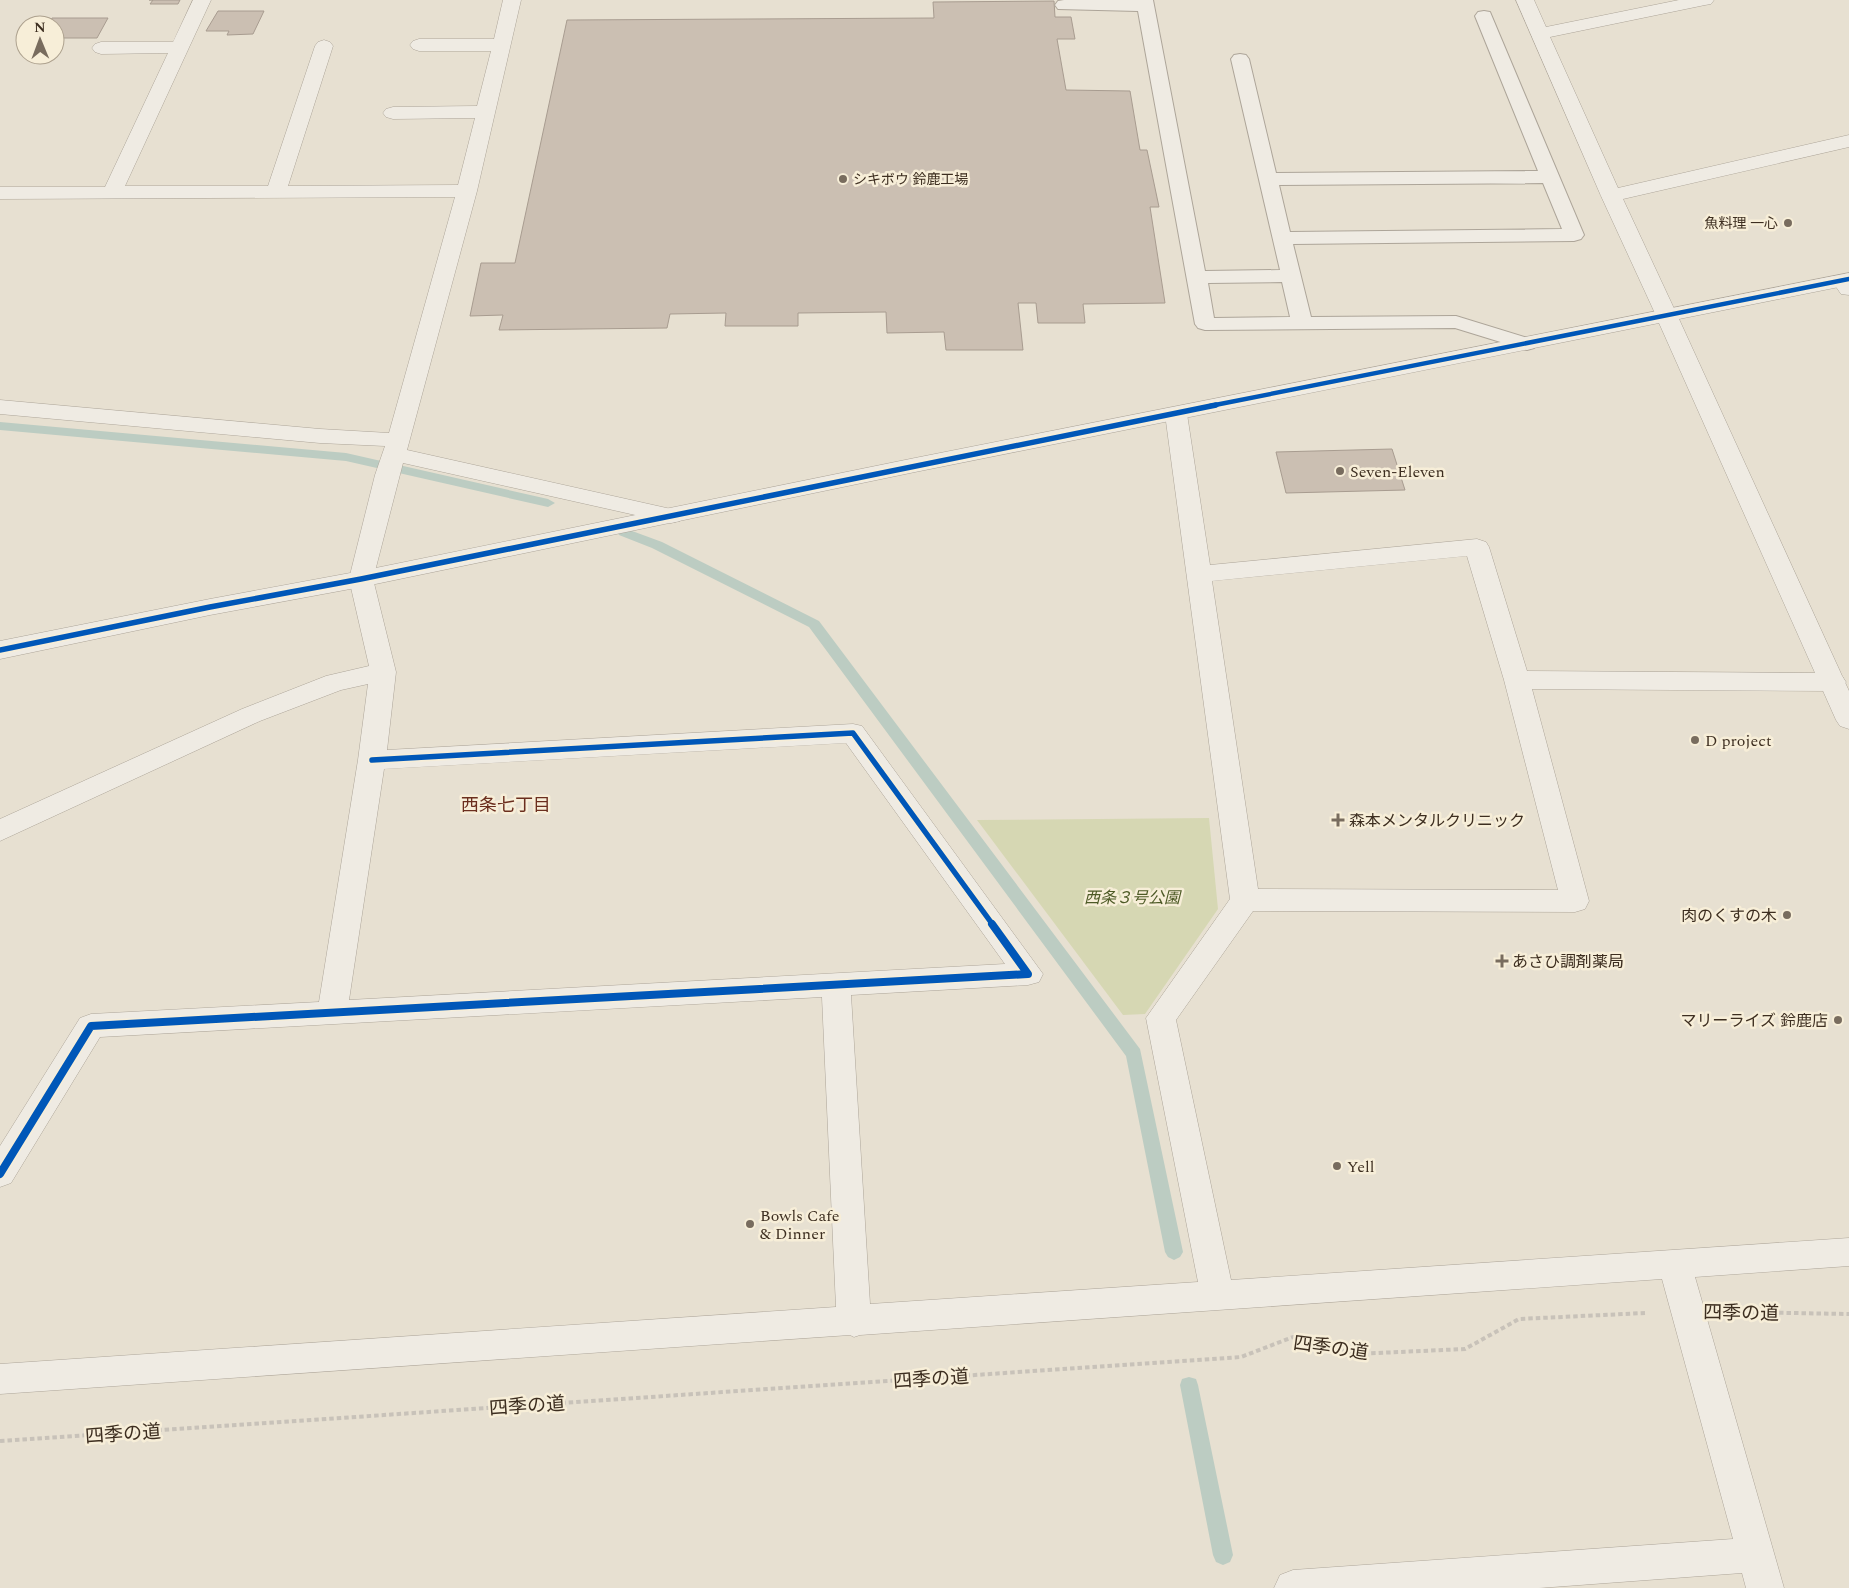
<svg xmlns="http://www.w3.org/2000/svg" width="1849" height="1588" font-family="Spectral,'Noto Sans JP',serif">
<rect width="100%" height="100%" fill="#e7e0d1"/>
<path fill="#d6d7b3" d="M 1209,818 L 1218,909 L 1145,1014 L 1123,1015 L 977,820 Z"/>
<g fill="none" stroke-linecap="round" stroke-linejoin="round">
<path fill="#bcccc2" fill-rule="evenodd" d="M 0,422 L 346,453 L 548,499 L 555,503 L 548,507 L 346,461 L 0,430 Z
M 624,528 L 662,542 L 819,621 L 1140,1049 L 1183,1252 L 1180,1257 L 1174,1260 L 1168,1257 L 1165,1252 L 1126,1056 L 809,627 L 652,548 L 619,535 L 617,532 L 619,529 Z
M 1189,1377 L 1196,1379 L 1198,1385 L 1233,1555 L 1230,1562 L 1223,1565 L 1216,1562 L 1213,1555 L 1180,1385 L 1182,1379 Z"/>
</g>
<path fill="#cbbfb2" stroke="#a89c90" d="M 149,0 L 180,0 L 178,4 L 150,4 L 153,0 Z
M 1054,1 L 1055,17 L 1071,17 L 1075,39 L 1057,39 L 1066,90 L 1130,91 L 1140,150 L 1147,150 L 1159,207 L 1150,207 L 1165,303 L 1083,304 L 1085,323 L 1038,323 L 1036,303 L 1018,303 L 1023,350 L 946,350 L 944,332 L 887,333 L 886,312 L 798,313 L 798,326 L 725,326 L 726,313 L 670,314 L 667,328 L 499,330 L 503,315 L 470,316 L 481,263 L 515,263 L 567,20 L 934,18 L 933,2 Z
M 218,11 L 264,11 L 253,34 L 227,35 L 229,31 L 206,31 Z
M 52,18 L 108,18 L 97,38 L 55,38 L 55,25 L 49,25 Z
M 1392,449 L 1405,490 L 1286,493 L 1276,452 Z"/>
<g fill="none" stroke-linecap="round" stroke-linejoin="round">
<defs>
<path id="service" d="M 1064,0 L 1153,0 L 1205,271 L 1280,270 L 1231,59 L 1234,55 L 1240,54 L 1246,55 L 1249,59 L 1276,173 L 1538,171 L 1475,16 L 1478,12 L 1484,11 L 1490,12 L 1584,235 L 1581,239 L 1574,241 L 1293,244 L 1311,317 L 1456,316 L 1534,340 L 1537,344 L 1534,348 L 1527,350 L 1520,348 L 1455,328 L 1205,330 L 1198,328 L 1195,324 L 1138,11 L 1058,9 L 1055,5 L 1058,1 ZM 1543,183 L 1562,229 L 1290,232 L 1279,185 ZM 1282,282 L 1290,317 L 1214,318 L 1208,283 Z"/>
<path id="minor" d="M 193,0 L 211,0 L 125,186 L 268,186 L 315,46 L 318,42 L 324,40 L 330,42 L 333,46 L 288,186 L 458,185 L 475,118 L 393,119 L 386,117 L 383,113 L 386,109 L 393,107 L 477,106 L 491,51 L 419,51 L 413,49 L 410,45 L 413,41 L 419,39 L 494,39 L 503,0 L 521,0 L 477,191 L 407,450 L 671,509 L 680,511 L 683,516 L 680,521 L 671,523 L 403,463 L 373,579 L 396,672 L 387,750 L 853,724 L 862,726 L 1043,974 L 1039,982 L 1028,985 L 851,995 L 870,1304 L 1198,1282 L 1146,1018 L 1230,899 L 1165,414 L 1168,409 L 1176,407 L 1184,409 L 1187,414 L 1210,565 L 1477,539 L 1486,542 L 1489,547 L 1527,671 L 1833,673 L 1842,676 L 1846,682 L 1842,688 L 1833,691 L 1532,689 L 1589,901 L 1585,909 L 1575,912 L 1253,911 L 1176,1020 L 1231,1280 L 1849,1238 L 1849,1266 L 1695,1277 L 1784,1588 L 1746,1588 L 1742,1573 L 1539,1588 L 1274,1588 L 1280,1575 L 1293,1570 L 1733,1539 L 1662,1279 L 860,1335 L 854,1337 L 850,1335 L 0,1394 L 0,1364 L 836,1307 L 822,997 L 100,1037 L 11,1183 L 0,1187 L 0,1146 L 80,1018 L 91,1014 L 319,1002 L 358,760 L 368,684 L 341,690 L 260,721 L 0,841 L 0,819 L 242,709 L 326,676 L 369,666 L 349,579 L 375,475 L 385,446 L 320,443 L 0,414 L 0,400 L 320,429 L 389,433 L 455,197 L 0,199 L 0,187 L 105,187 L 168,53 L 101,54 L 95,52 L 92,48 L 95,44 L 101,42 L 173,42 ZM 1467,556 L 1504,680 L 1558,890 L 1258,889 L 1212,581 ZM 846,743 L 1005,964 L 349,1000 L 384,769 Z
M 1516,0 L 1534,0 L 1546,27 L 1679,0 L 1714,0 L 1711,4 L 1705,5 L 1550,37 L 1618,188 L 1849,135 L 1849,147 L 1623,199 L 1678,317 L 1675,322 L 1667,323 L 1659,322 L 1601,196 Z
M 1843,275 L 1849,276 L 1849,295 L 1841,294 L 1832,281 L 1835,276 Z"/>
<path id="tertiary" d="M 1849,273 L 1849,285 L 1679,319 L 1849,691 L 1849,729 L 1840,726 L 1836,720 L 1659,323 L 915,472 L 361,587 L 210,615 L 0,659 L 0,641 L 210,599 L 361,571 L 915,458 Z"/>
</defs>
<use href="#service" stroke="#ada599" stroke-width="2"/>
<use href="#minor" stroke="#ada599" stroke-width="1"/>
<use href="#tertiary" stroke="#ada599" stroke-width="1"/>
<path stroke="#c8c2b9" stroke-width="4" stroke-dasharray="4.5 3" stroke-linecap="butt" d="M 1734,1312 L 1849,1314
M 0,1441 L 1241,1357 L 1293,1337 L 1355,1354 L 1465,1349 L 1519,1319 L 1645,1313"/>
<use href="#service" fill="#efebe3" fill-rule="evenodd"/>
<use href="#minor" fill="#efebe3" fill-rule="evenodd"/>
<use href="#tertiary" fill="#efebe3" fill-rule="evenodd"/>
<defs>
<path id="cycleway-far2" d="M 1210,406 L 1849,279"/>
<path id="cycleway-far1" d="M 0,650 L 210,607 L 361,579 L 1216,405
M 372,760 L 853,733 L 993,925"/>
<path id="cycleway" d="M 0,1174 L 91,1026 L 1028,974 L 992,924"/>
</defs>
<use href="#cycleway-far2" stroke="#f7eed8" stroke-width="7"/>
<use href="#cycleway-far1" stroke="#f7eed8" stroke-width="9"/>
<use href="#cycleway" stroke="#f7eed8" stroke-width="11"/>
<use href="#cycleway-far2" stroke="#0057b8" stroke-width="4.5"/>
<use href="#cycleway-far1" stroke="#0057b8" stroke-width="5.5"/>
<use href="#cycleway" stroke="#0057b8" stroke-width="8"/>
</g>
<g fill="#786c5e" stroke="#f7eed8" stroke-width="2">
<circle cx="843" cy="179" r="5"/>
<circle cx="1788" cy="223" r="5"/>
<circle cx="1340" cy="471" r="5"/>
<circle cx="1695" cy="740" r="5"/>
<path d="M1335.5 812.5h5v5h5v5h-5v5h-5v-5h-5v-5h5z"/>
<circle cx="1787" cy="915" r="5"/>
<path d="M1499.5 953.5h5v5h5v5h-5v5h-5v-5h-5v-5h5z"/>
<circle cx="1838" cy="1020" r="5"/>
<circle cx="1337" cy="1166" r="5"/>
<circle cx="750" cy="1224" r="5"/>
</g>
<g text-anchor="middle" stroke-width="5" stroke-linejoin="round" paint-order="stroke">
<g font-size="14" fill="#3d2e20" stroke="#f7eed8" text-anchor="start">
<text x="853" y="184">シキボウ 鈴鹿工場</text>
<text x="1778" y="228" text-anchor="end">魚料理 一心</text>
</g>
<g font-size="16" fill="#3d2e20" stroke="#f7eed8" text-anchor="start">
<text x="1350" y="477">Seven-Eleven</text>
<text x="1705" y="746">D project</text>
<text x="1349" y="826">森本メンタルクリニック</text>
<text x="1777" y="921" text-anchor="end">肉のくすの木</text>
<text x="1512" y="967">あさひ調剤薬局</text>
<text x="1828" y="1026" text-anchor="end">マリーライズ 鈴鹿店</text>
<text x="1347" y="1172">Yell</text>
<text x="760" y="1221">Bowls Cafe<tspan x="760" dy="18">&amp; Dinner</tspan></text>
</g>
<g font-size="16" font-style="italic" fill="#4d5a26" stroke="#f7eed8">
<text x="1132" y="903">西条３号公園</text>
</g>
<g font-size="18" fill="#6b2e1e" stroke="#f7eed8">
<text x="506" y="811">西条七丁目</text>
</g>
<g font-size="19" fill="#3d2e20" stroke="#f7eed8">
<text transform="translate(1741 1312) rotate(1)" y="7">四季の道</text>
<text transform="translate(1331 1347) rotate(8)" y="7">四季の道</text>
<text transform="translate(931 1378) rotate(-4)" y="7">四季の道</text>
<text transform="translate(527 1405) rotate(-4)" y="7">四季の道</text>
<text transform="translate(123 1433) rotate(-4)" y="7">四季の道</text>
</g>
</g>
<g transform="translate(40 40) rotate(359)"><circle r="24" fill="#f7eed8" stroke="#ada18e"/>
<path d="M0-4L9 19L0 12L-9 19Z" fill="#786c5e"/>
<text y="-8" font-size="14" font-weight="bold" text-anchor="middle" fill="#3d2e20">N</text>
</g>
</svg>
